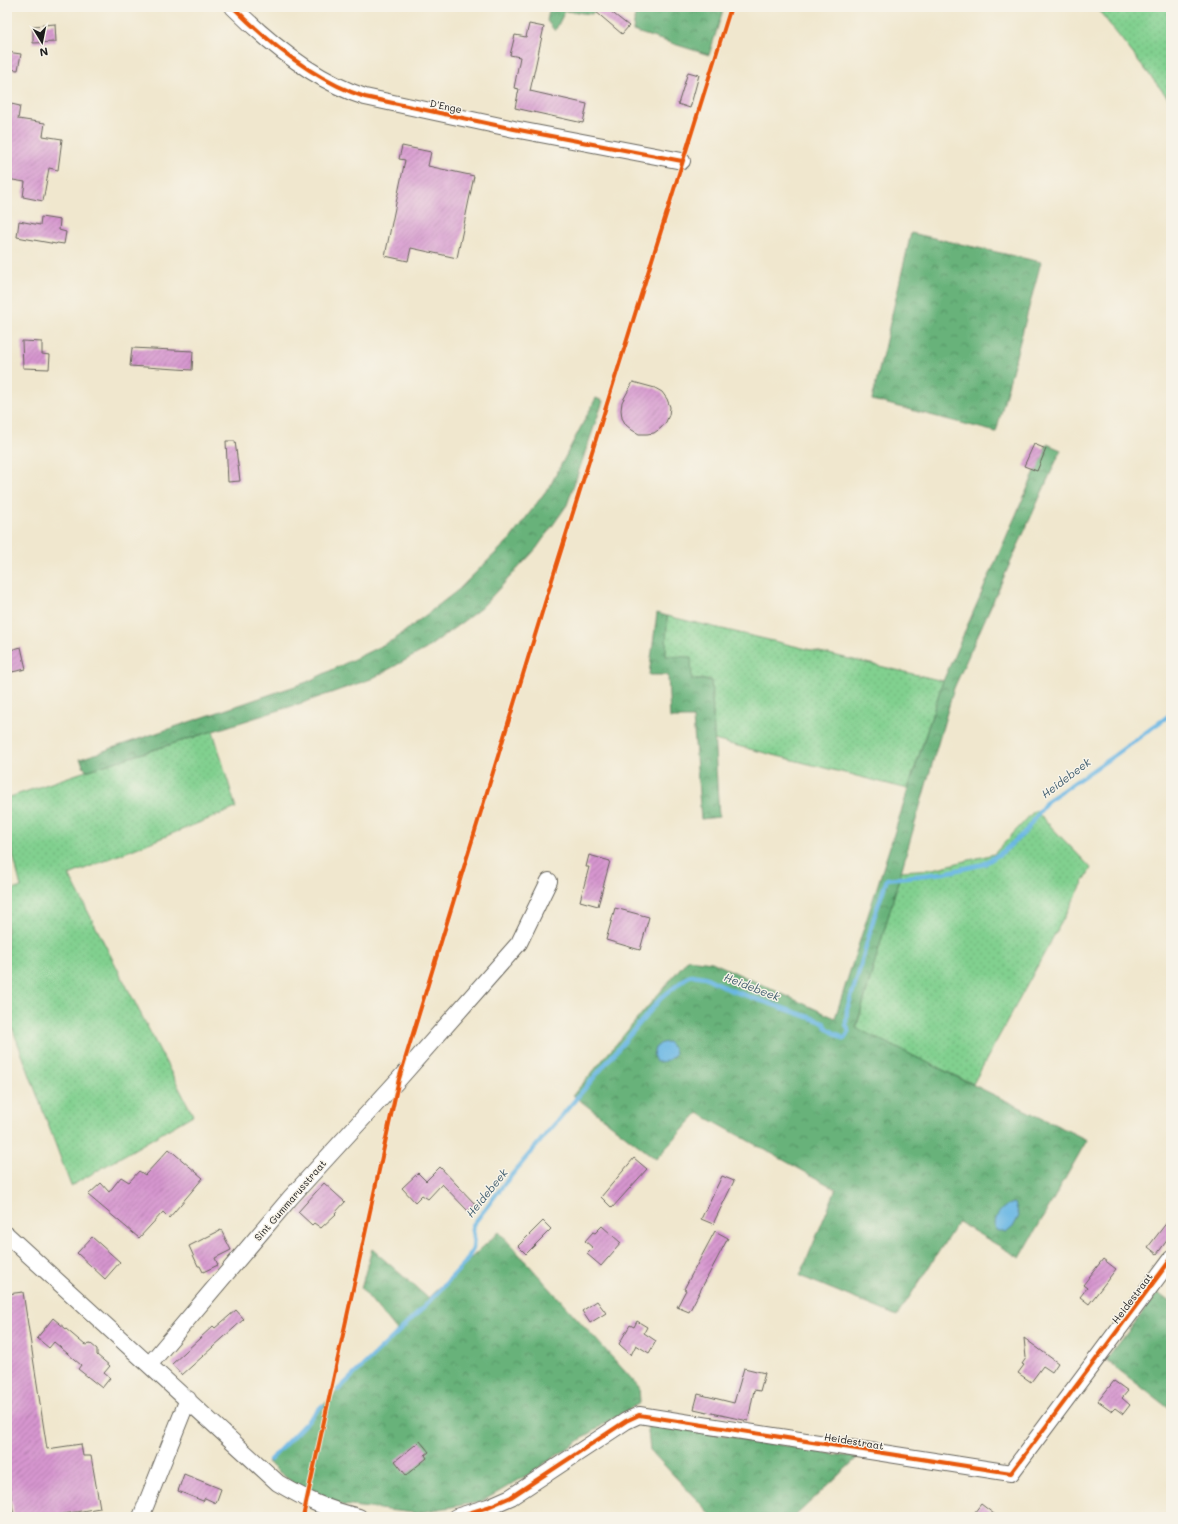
<svg xmlns="http://www.w3.org/2000/svg" width="1178" height="1524" font-family="Mali,sans-serif">
<defs>
<pattern id="grass-dots" width="8" height="8" patternUnits="userSpaceOnUse"><rect width="8" height="8" fill="#81d08f"/><path d="M2 2h.1M6 6h.1" fill="none" stroke="#6fb27b" stroke-width="1.8" stroke-linecap="round"/></pattern>
<pattern id="forest-crowns" width="20" height="18" patternUnits="userSpaceOnUse"><rect width="20" height="18" fill="#68b27a"/><path d="M2 6a3 3 0 1 1 6 0M12 15a3 3 0 1 1 6 0" fill="none" stroke="#559063"/></pattern>
<pattern id="building-hatch" width="6" height="6" patternUnits="userSpaceOnUse"><rect width="6" height="6" fill="#d695cf"/><path d="M-1 1l2-2M0 6l6-6M5 7l2-2" fill="none" stroke="#ad79a7"/></pattern>
</defs>
<rect width="100%" height="100%" fill="#f7f3e8"/>
<filter id="ink" filterUnits="userSpaceOnUse"><feTurbulence type="fractalNoise" baseFrequency=".025" numOctaves="2"/><feDisplacementMap in="SourceGraphic" scale="8" xChannelSelector="R" yChannelSelector="G"/><feConvolveMatrix kernelMatrix="1 2 1 2 8 2 1 2 1" color-interpolation-filters="sRGB"/></filter>
<filter id="wash" filterUnits="userSpaceOnUse"><feTurbulence type="fractalNoise" baseFrequency=".012" numOctaves="4" result="noise"/><feDisplacementMap in="SourceGraphic" scale="16" xChannelSelector="R" yChannelSelector="G"/><feGaussianBlur stdDeviation="0.9" result="paint"/><feColorMatrix in="noise" values="0 0 0 0 0 0 0 0 0 0 0 0 0 0 0 0 0 1.4 0 .05"/><feComposite in="paint" operator="in"/></filter>
<g filter="url(#wash)">
<rect width="100%" height="100%" fill="#f0e7ce"/>
<path fill="url(#grass-dots)" stroke="#4e7656" d="M 1096,7 L 1171,7 L 1171,102 Z
M 667,616 L 943,681 L 908,789 L 714,740 L 711,680 L 692,680 L 666,656 Z
M 213,731 L 236,808 L 69,875 L 193,1115 L 71,1186 L 7,1014 L 7,892 L 21,887 L 7,830 L 7,798 L 86,771 Z
M 1035,810 L 1091,868 L 973,1084 L 856,1029 L 901,871 L 933,869 L 994,854 Z"/>
<path fill="url(#forest-crowns)" stroke="#42674b" d="M 550,7 L 598,7 L 592,14 L 565,11 L 555,31 L 547,21 Z
M 636,7 L 724,7 L 709,55 L 633,31 Z
M 911,233 L 1041,262 L 996,432 L 872,400 Z
M 596,398 L 603,401 L 567,505 L 536,549 L 481,608 L 426,649 L 371,679 L 302,703 L 86,771 L 80,759 L 307,682 L 395,639 L 458,590 L 511,538 L 551,484 Z
M 1047,444 L 1061,450 L 954,688 L 856,1028 L 1087,1140 L 1020,1258 L 958,1222 L 897,1316 L 800,1276 L 836,1189 L 698,1113 L 656,1159 L 573,1095 L 688,959 L 712,962 L 835,1018 L 943,681 Z
M 657,613 L 667,616 L 666,656 L 691,657 L 692,680 L 711,680 L 719,817 L 701,819 L 693,718 L 670,718 L 668,675 L 649,675 Z
M 499,1232 L 639,1387 L 640,1403 L 613,1418 L 529,1474 L 481,1502 L 415,1513 L 342,1505 L 294,1484 L 267,1462 L 397,1331 L 361,1288 L 372,1249 L 428,1298 Z
M 1158,1293 L 1171,1303 L 1171,1410 L 1106,1360 Z
M 647,1422 L 857,1458 L 794,1517 L 713,1517 L 650,1450 Z"/>
<path fill="#6bb7e4" stroke="#446a80" d="M 668,1042 L 674,1049 L 675,1054 C 669,1061 664,1062 656,1062 L 653,1055 L 655,1048 L 661,1043 Z
M 1015,1203 L 1019,1216 L 1013,1227 L 1006,1233 L 996,1230 C 992,1216 1003,1205 1015,1203 Z"/>
<g fill="none" stroke-linecap="round" stroke-linejoin="round">
<path stroke="#6bb7e4" stroke-width="4.5" d="M 338,1390 L 420,1311 L 465,1263 L 473,1249 L 474,1236 L 472,1226 L 505,1183 L 661,998 L 686,978 L 692,975 L 705,977 L 730,990 L 823,1022 L 828,1029 L 844,1039 L 849,1032 L 846,1024 L 847,1009 L 857,979 L 874,917 L 887,879 L 944,873 L 984,864 L 1004,851 L 1025,832 L 1047,801 L 1115,755 L 1171,714
M 270,1460 L 322,1406"/>
</g>
<g id="blocks">
<path fill="url(#building-hatch)" d="M 598,7 L 605,7 L 629,26 L 622,34 L 595,11 Z
M 55,24 L 56,42 L 33,43 L 33,26 Z
M 529,24 L 544,27 L 530,91 L 587,104 L 583,123 L 515,108 L 519,89 L 514,88 L 520,57 L 510,55 L 515,35 L 526,37 Z
M 7,52 L 21,54 L 18,70 L 7,69 Z
M 688,72 L 699,75 L 690,108 L 678,104 Z
M 7,103 L 20,106 L 18,119 L 45,123 L 43,136 L 62,139 L 58,170 L 49,168 L 43,201 L 23,197 L 25,182 L 7,179 Z
M 402,146 L 431,152 L 428,166 L 474,176 L 457,258 L 411,248 L 408,261 L 385,256 L 405,160 L 399,159 Z
M 41,217 L 60,220 L 59,230 L 66,232 L 64,244 L 57,243 L 56,244 L 17,237 L 19,221 L 40,225 Z
M 22,341 L 42,342 L 42,354 L 50,355 L 49,369 L 23,368 Z
M 132,348 L 193,351 L 192,370 L 130,366 Z
M 633,382 L 655,388 L 662,392 L 667,399 L 670,407 L 669,415 L 666,422 L 661,428 L 654,433 L 647,434 L 639,434 L 632,430 L 626,425 L 622,418 L 621,410 L 622,402 Z
M 226,441 L 235,441 L 240,481 L 228,482 Z
M 1034,444 L 1046,449 L 1037,471 L 1024,466 Z
M 21,647 L 26,669 L 7,673 L 7,651 Z
M 589,855 L 610,861 L 598,906 L 580,901 L 589,867 L 586,867 Z
M 615,908 L 649,917 L 640,950 L 606,940 Z
M 169,1149 L 203,1178 L 169,1218 L 163,1212 L 139,1238 L 88,1195 L 101,1183 L 109,1192 L 121,1177 L 129,1182 L 139,1171 L 145,1175 Z
M 634,1158 L 647,1169 L 612,1208 L 601,1197 Z
M 440,1167 L 475,1204 L 468,1211 L 442,1184 L 428,1199 L 422,1195 L 415,1202 L 402,1188 L 418,1173 L 426,1181 Z
M 722,1176 L 734,1181 L 713,1224 L 701,1219 Z
M 324,1183 L 345,1202 L 335,1213 L 336,1214 L 321,1228 L 314,1223 L 312,1225 L 298,1212 Z
M 1171,1217 L 1171,1235 L 1157,1254 L 1148,1247 Z
M 543,1221 L 551,1229 L 526,1254 L 518,1246 Z
M 602,1226 L 621,1243 L 601,1266 L 587,1254 L 593,1248 L 585,1241 L 593,1232 L 595,1233 Z
M 221,1230 L 231,1250 L 215,1258 L 218,1265 L 203,1272 L 200,1266 L 198,1266 L 189,1246 Z
M 715,1231 L 728,1238 L 689,1312 L 677,1307 L 686,1290 L 684,1289 Z
M 92,1237 L 120,1262 L 105,1279 L 77,1253 Z
M 1103,1259 L 1116,1269 L 1089,1304 L 1080,1297 L 1087,1288 L 1083,1285 Z
M 23,1292 L 47,1449 L 81,1444 L 83,1456 L 91,1456 L 100,1508 L 57,1515 L 58,1517 L 14,1517 L 9,1482 L 7,1482 L 7,1294 Z
M 597,1301 L 606,1313 L 590,1323 L 582,1311 Z
M 236,1310 L 244,1319 L 182,1375 L 172,1364 L 213,1326 L 215,1328 Z
M 53,1318 L 85,1345 L 91,1344 L 97,1349 L 97,1355 L 110,1366 L 104,1373 L 110,1378 L 102,1388 L 78,1369 L 81,1365 L 54,1342 L 49,1348 L 37,1338 Z
M 637,1321 L 647,1327 L 644,1333 L 656,1341 L 649,1353 L 636,1345 L 631,1355 L 619,1344 L 630,1325 L 634,1327 Z
M 1024,1338 L 1058,1363 L 1052,1372 L 1043,1366 L 1031,1382 L 1018,1373 L 1024,1365 L 1022,1364 L 1026,1358 Z
M 744,1368 L 765,1373 L 760,1391 L 754,1390 L 748,1421 L 694,1409 L 698,1394 L 734,1403 Z
M 1114,1381 L 1128,1391 L 1122,1398 L 1130,1405 L 1123,1414 L 1115,1408 L 1112,1411 L 1098,1401 Z
M 420,1441 L 429,1452 L 425,1455 L 427,1458 L 406,1475 L 395,1461 Z
M 184,1474 L 221,1489 L 216,1503 L 205,1498 L 203,1501 L 178,1491 Z
M 981,1504 L 998,1517 L 971,1517 Z"/>
</g>
</g>
<g filter="url(#ink)">
<use href="#blocks" fill-opacity="0" stroke="#66635a" stroke-width="1"/>
<g fill="none" stroke-linecap="round" stroke-linejoin="round">
<defs>
<path id="minor" d="M 233,7 C 269,43 316,81 365,97 L 514,129 L 682,161
M 7,1235 L 278,1483 C 305,1499 328,1510 359,1517
M 149,1365 L 291,1197 L 399,1079 L 519,943 L 549,881
M 141,1517 L 188,1399
M 456,1517 L 488,1507 L 511,1497 L 626,1421 L 639,1415 L 1011,1473 L 1171,1259"/>
</defs>
<use href="#minor" stroke="#66635a" stroke-width="18"/>
<use href="#minor" stroke="#fff" stroke-width="16"/>
<defs>
<path id="cycleway" d="M 233,7 C 269,43 316,81 365,97 L 514,129 L 682,161
M 303,1517 L 399,1079 L 555,570 L 731,7
M 456,1517 L 488,1507 L 511,1497 L 626,1421 L 639,1415 L 1011,1473 L 1171,1259"/>
</defs>
<use href="#cycleway" stroke="#f7f3e8" stroke-width="6"/>
<use href="#cycleway" stroke="#e8590c" stroke-width="4"/>
</g>
</g>
<g text-anchor="middle" stroke-width="3" stroke-linejoin="round" paint-order="stroke">
<g font-size="10" fill="#1c1c1c" stroke="#f7f3e8">
<text transform="translate(446 106) rotate(12)" y="4">D'Enge</text>
<text transform="translate(290 1200) rotate(-49)" y="4">Sint Gummarusstraat</text>
<text transform="translate(1132 1298) rotate(-53)" y="4">Heidestraat</text>
<text transform="translate(854 1441) rotate(9)" y="4">Heidestraat</text>
</g>
<g font-size="11" font-style="italic" fill="#3c5a6c" stroke="#f7f3e8">
<text transform="translate(1066 778) rotate(-37)" y="4">Heidebeek</text>
<text transform="translate(752 987) rotate(21)" y="4">Heidebeek</text>
<text transform="translate(487 1193) rotate(-51)" y="4">Heidebeek</text>
</g>
</g>
<rect width="1178" height="1524" fill="none" stroke="#f7f3e8" stroke-width="24"/>
<g transform="translate(42 42) rotate(170)" stroke="#f7f3e8" stroke-width="3" paint-order="stroke">
<path d="M0-3L7 15L0 10L-7 15Z" fill="#1c1c1c"/>
<text y="-6" font-size="11" font-weight="bold" text-anchor="middle" fill="#1c1c1c">N</text>
</g>
</svg>
